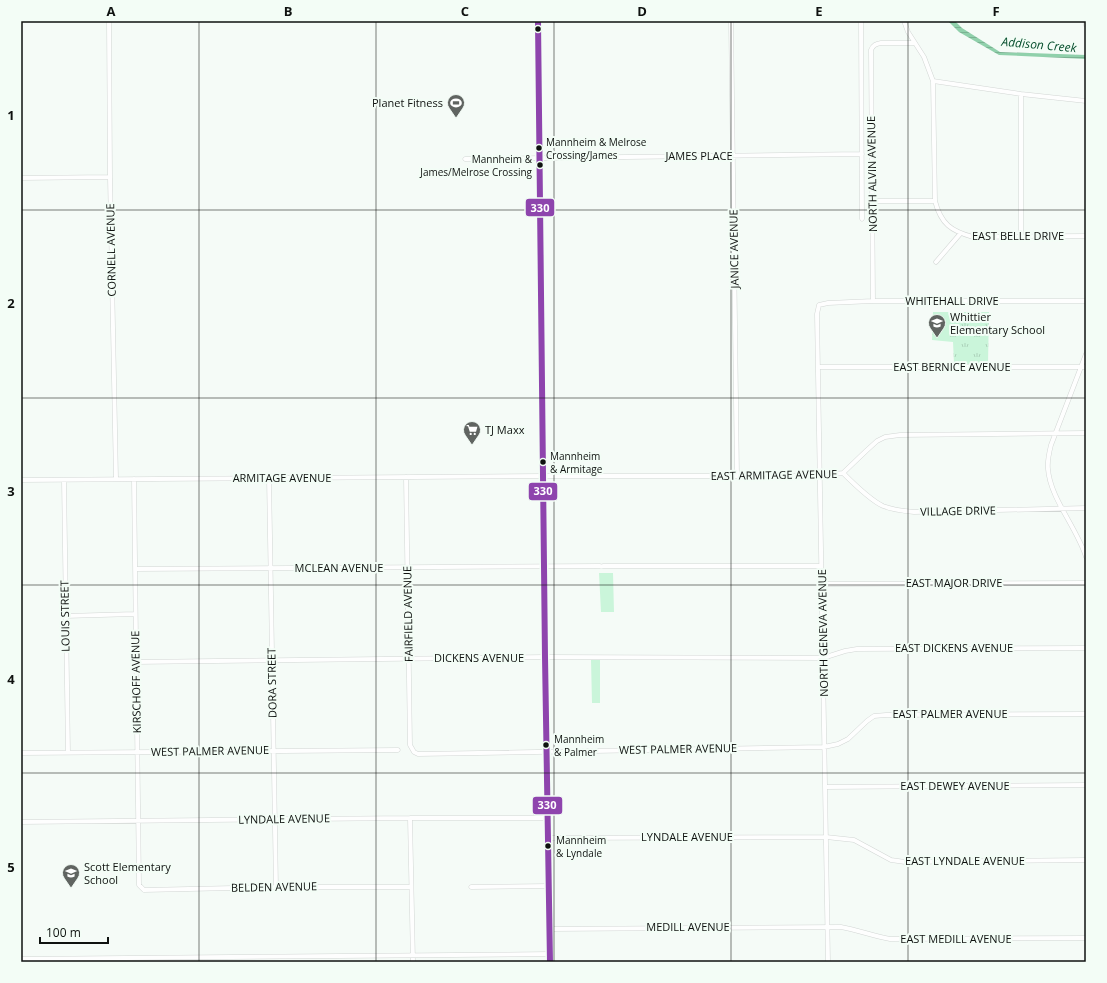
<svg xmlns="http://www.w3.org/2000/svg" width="1107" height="983" font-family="'Open Sans',sans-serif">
<defs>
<pattern id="park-tufts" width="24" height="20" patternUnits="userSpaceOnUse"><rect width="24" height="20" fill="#caf5da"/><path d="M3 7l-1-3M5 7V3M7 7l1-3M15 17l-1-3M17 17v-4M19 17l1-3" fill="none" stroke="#acd1ba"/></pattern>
<pattern id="water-rules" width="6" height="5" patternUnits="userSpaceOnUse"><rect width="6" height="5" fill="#90d0ab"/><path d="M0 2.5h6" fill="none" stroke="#7bb292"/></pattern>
</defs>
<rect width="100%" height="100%" fill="#f5fbf7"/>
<path fill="#caf5da" d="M 599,573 L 613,573 L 614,612 L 601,612 Z
M 591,660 L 600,660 L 600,703 L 592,703 Z"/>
<path fill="url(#park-tufts)" d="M 933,312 L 989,312 L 988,364 L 954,364 L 953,342 L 932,340 Z"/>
<path fill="url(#water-rules)" d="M 948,21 L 955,21 L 962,28 L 1000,52 L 1086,55 L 1086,59 L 999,55 L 959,32 Z"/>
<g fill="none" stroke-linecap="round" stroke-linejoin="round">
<defs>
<path id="minor" d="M 109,21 L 110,177 L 116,479
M 731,21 L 737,476
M 861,21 L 862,219
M 904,21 L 908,32 L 924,57 L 933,81 L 935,201
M 1086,21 L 1086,25
M 933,81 L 1021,94 L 1086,101
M 1021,94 L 1021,237
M 465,159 L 862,154
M 21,178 L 110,177
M 872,201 L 935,201 C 941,224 951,231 973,237 L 1086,236
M 936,262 L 960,234
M 873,301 L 871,50 C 873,45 876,44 881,43 L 914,43
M 1086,354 L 1051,445 C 1049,453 1047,461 1048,469 C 1050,498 1077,528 1086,557
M 819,367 L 1086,367
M 843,473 C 854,484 870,500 883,506 C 893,510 903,511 914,512 L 1086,508
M 406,477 L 410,745 L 414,752 L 418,754 L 824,747 L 838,744 L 848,739 L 867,721 L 874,716 L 886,715 L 1086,714
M 269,478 L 276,887
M 134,479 L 139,885 L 144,890 L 276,887 L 411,887
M 21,480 L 544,476 L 820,476 L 843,473 L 866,451 L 877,441 L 885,437 L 900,435 L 1086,433
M 64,480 L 68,753
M 603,566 L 821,566
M 135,569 L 600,566
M 822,584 L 1086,583
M 65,616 L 135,614
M 135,662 L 545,657 L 823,658 L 845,651 L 857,649 L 1086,648
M 21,753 L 398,750
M 825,787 L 1086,785
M 410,818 L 413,962
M 21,822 L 410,818 L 548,818
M 548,838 L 826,837 L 854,840 L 891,860 L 905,862 L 1086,860
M 471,887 L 549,886
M 550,929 L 841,927 C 858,930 873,936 890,939 L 1086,938
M 21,959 L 550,954
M 828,962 L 817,314 L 819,305 L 828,303 L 873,301 L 1086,301"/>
<path id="primary" d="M 538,21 L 545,657 L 550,962"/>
</defs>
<use href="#minor" stroke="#d2d6d4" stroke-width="5"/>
<use href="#primary" stroke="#d2d6d4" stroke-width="7"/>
<use href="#minor" stroke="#fefefe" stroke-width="4"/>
<use href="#primary" stroke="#fefefe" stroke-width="6"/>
<defs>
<path id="bus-1" d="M 538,21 L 545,657 L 550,962"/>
</defs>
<use href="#bus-1" stroke="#f3fdf6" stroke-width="9"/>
<use href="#bus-1" stroke="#8e44ad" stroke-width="6"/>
</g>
<path fill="none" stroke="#0f1210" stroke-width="1" stroke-opacity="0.55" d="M 199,21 L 199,962M 376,21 L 376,962M 554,21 L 554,962M 731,21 L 731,962M 908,21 L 908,962M 21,210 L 1086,210M 21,398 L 1086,398M 21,585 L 1086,585M 21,773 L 1086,773"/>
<defs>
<symbol id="stadium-pin" viewBox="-11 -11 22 30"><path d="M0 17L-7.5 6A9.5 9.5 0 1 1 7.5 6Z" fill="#606461" stroke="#f3fdf6"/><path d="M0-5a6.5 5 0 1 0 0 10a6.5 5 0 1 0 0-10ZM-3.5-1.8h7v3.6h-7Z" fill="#fff"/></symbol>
<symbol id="school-pin" viewBox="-11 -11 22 30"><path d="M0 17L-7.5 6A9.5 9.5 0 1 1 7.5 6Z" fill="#606461" stroke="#f3fdf6"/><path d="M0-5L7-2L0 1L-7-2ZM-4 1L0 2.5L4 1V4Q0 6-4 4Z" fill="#fff"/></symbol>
<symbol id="supermarket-pin" viewBox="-11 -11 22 30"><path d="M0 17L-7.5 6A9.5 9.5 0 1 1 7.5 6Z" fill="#606461" stroke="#f3fdf6"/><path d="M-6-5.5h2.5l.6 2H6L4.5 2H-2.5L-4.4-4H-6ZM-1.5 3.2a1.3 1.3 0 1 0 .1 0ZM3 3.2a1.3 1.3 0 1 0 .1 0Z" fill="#fff"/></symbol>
</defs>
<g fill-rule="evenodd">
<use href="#stadium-pin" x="446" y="93" width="20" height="27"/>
<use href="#school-pin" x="927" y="313" width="20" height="27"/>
<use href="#supermarket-pin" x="462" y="420" width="20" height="27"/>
<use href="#school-pin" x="61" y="863" width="20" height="27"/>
</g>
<g fill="#0f1210" stroke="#f3fdf6" stroke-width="1.5">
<circle cx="538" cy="29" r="3.5"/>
<circle cx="539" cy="148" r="3.5"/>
<circle cx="540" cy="165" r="3.5"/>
<circle cx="543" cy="462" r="3.5"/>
<circle cx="546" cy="745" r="3.5"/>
<circle cx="548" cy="846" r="3.5"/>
</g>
<g text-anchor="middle" stroke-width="4" stroke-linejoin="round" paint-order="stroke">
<g font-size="10" fill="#0f1210" stroke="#f3fdf6" text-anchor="start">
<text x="546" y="146">Mannheim &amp; Melrose<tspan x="546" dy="13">Crossing/James</tspan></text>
<text x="532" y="163" text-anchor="end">Mannheim &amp;<tspan x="532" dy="13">James/Melrose Crossing</tspan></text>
<text x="550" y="460">Mannheim<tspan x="550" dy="13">&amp; Armitage</tspan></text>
<text x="554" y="743">Mannheim<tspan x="554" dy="13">&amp; Palmer</tspan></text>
<text x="556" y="844">Mannheim<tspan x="556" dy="13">&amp; Lyndale</tspan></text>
</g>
<g font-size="11" fill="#0f1210" stroke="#f3fdf6" text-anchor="start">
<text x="443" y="107" text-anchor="end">Planet Fitness</text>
<text x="950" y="321">Whittier<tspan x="950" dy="13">Elementary School</tspan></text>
<text x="485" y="434">TJ Maxx</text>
<text x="84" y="871">Scott Elementary<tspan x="84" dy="13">School</tspan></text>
</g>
<g font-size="11" fill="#0f1210" stroke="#f3fdf6">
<text x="699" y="160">JAMES PLACE</text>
<text transform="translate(872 174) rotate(-91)" y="4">NORTH ALVIN AVENUE</text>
<text x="1018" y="240">EAST BELLE DRIVE</text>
<text transform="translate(734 249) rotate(-91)" y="4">JANICE AVENUE</text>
<text transform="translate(111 250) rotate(-91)" y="4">CORNELL AVENUE</text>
<text x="952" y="305">WHITEHALL DRIVE</text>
<text x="952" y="371">EAST BERNICE AVENUE</text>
<text transform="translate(774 475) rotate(-1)" y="4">EAST ARMITAGE AVENUE</text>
<text x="282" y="482">ARMITAGE AVENUE</text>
<text transform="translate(958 511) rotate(-1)" y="4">VILLAGE DRIVE</text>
<text x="339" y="572">MCLEAN AVENUE</text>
<text x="954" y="587">EAST MAJOR DRIVE</text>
<text transform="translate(408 614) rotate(-91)" y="4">FAIRFIELD AVENUE</text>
<text transform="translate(65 616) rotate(-91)" y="4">LOUIS STREET</text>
<text transform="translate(823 633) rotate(-91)" y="4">NORTH GENEVA AVENUE</text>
<text x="954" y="652">EAST DICKENS AVENUE</text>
<text x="479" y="662">DICKENS AVENUE</text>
<text transform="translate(136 682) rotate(-91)" y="4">KIRSCHOFF AVENUE</text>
<text transform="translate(272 683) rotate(-91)" y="4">DORA STREET</text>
<text x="950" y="718">EAST PALMER AVENUE</text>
<text transform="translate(678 749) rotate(-1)" y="4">WEST PALMER AVENUE</text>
<text transform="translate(210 751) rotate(-1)" y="4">WEST PALMER AVENUE</text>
<text x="955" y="790">EAST DEWEY AVENUE</text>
<text transform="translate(284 819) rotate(-1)" y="4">LYNDALE AVENUE</text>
<text x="687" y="841">LYNDALE AVENUE</text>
<text x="965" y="865">EAST LYNDALE AVENUE</text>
<text transform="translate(274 887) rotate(-1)" y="4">BELDEN AVENUE</text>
<text x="688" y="931">MEDILL AVENUE</text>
<text x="956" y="943">EAST MEDILL AVENUE</text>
</g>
<g font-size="12" font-style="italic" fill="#074f2e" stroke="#f3fdf6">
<text transform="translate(1039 45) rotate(5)" y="4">Addison Creek</text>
</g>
</g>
<g stroke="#f3fdf6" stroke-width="1.5">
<rect x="525" y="198" width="30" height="19" rx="4" fill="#8e44ad"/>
<rect x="528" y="482" width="30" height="19" rx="4" fill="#8e44ad"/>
<rect x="532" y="796" width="31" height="19" rx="4" fill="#8e44ad"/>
</g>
<g font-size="11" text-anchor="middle" font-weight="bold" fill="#fff">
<text x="540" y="212">330</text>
<text x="543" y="495">330</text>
<text x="547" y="809">330</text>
</g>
<rect width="1107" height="983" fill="none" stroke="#f3fdf6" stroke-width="44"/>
<path d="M40 937v6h68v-6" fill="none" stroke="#0f1210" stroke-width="2"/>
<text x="46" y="937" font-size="12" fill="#0f1210" stroke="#f3fdf6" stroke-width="3" paint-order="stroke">100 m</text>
<rect x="22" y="22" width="1063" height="939" fill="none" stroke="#0f1210" stroke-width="1.5"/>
<g font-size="13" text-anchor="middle" font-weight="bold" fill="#0f1210">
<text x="111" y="16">A</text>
<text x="288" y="16">B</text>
<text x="465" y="16">C</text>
<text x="642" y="16">D</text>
<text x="819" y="16">E</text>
<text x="996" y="16">F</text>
<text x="11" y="120">1</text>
<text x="11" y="308">2</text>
<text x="11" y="496">3</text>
<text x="11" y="684">4</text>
<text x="11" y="872">5</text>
</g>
</svg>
